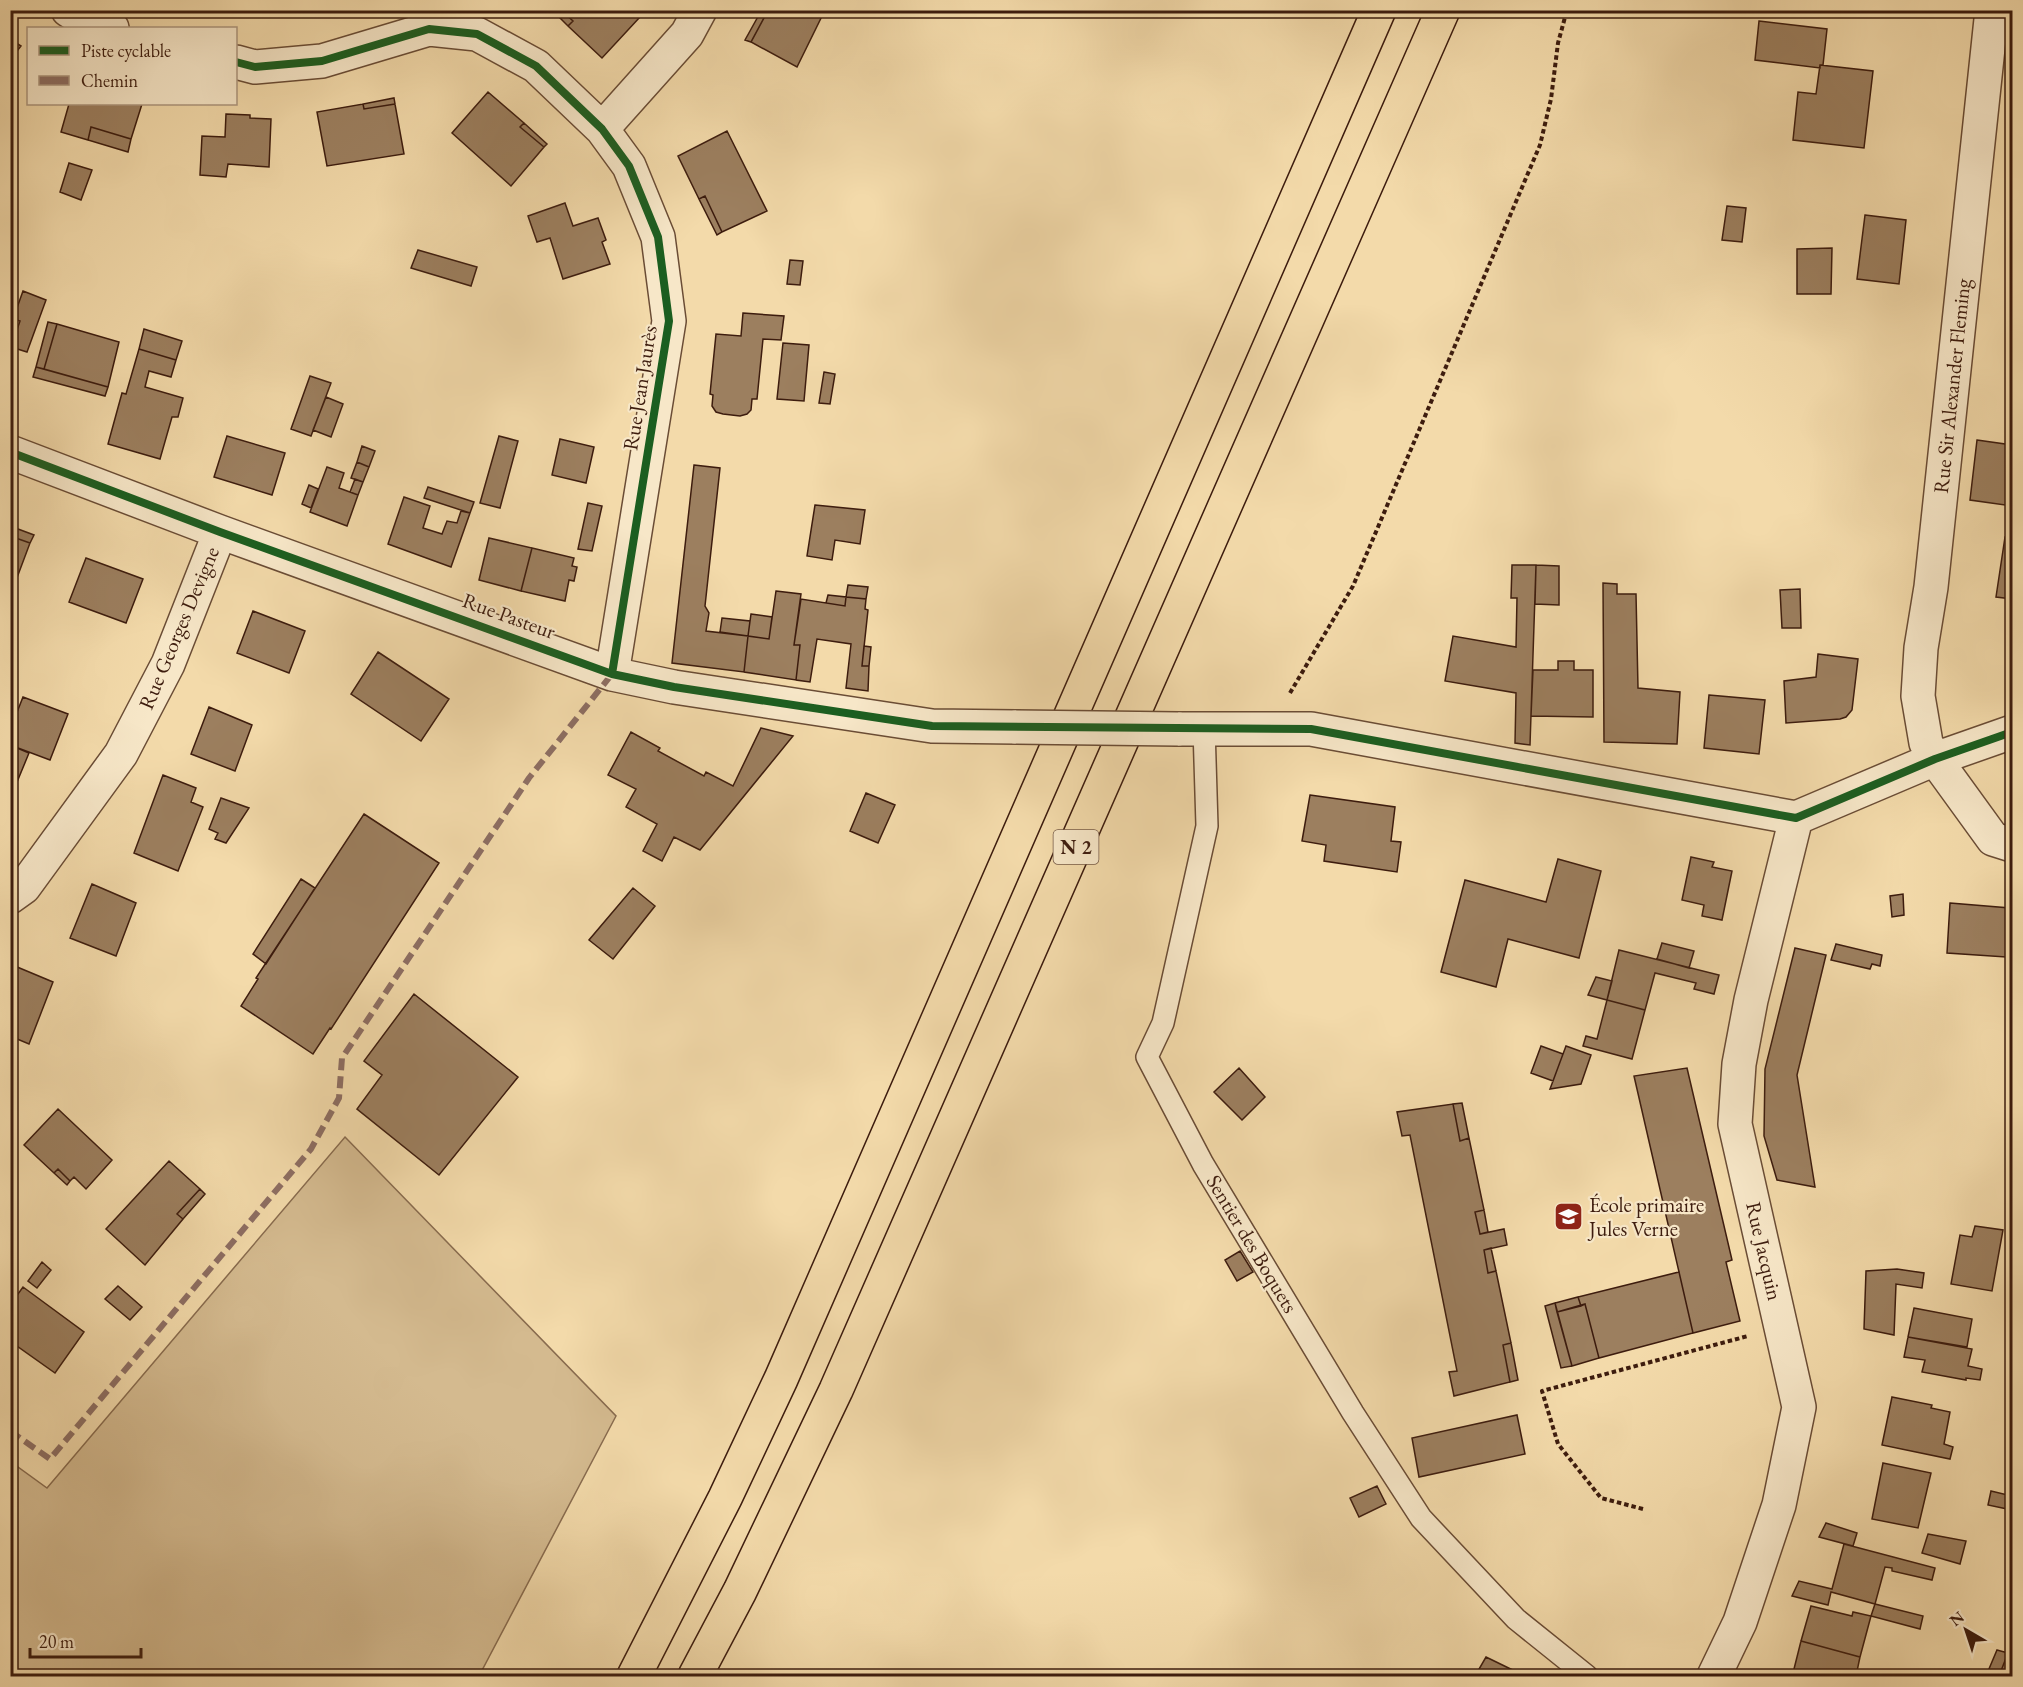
<svg xmlns="http://www.w3.org/2000/svg" width="2023" height="1687" font-family="'EB Garamond',serif">
<rect width="100%" height="100%" fill="#f3daaa"/>
<filter id="stains"><feTurbulence type="fractalNoise" baseFrequency=".00333" numOctaves="4"/><feColorMatrix values="0 0 0 0 .2 0 0 0 0 .09 0 0 0 0 .02 0 0 0 .5 -.17"/></filter>
<radialGradient id="worn" r=".72"><stop offset=".6" stop-color="#630" stop-opacity="0"/><stop offset="1" stop-color="#630" stop-opacity=".3"/></radialGradient>
<path fill="#d4ba8f" stroke="#886b4e" stroke-width="1.5" d="M 345,1137 L 616,1416 L 479,1676 L 11,1676 L 11,1462 L 47,1488 Z"/>
<path fill="#9c7f5f" stroke="#3d1c0e" stroke-width="1.5" d="M 552,10 L 561,10 L 573,21 L 568,26 Z
M 561,10 L 633,10 L 640,17 L 602,58 L 568,26 L 573,21 Z
M 761,10 L 825,10 L 797,67 L 751,42 L 765,16 L 760,13 Z
M 760,13 L 765,16 L 751,42 L 745,40 Z
M 1759,21 L 1827,29 L 1823,65 L 1820,65 L 1820,68 L 1755,60 Z
M 10,39 L 21,46 L 10,60 Z
M 1820,65 L 1873,71 L 1864,148 L 1793,140 L 1798,92 L 1816,94 Z
M 488,92 L 524,123 L 520,127 L 544,147 L 511,186 L 452,133 Z
M 394,98 L 395,104 L 364,109 L 363,104 Z
M 69,104 L 142,104 L 131,139 L 91,127 L 88,140 L 61,132 Z
M 363,104 L 364,109 L 395,104 L 404,154 L 327,166 L 317,112 Z
M 226,114 L 250,115 L 250,118 L 271,119 L 269,167 L 228,164 L 226,177 L 200,175 L 202,136 L 225,137 Z
M 524,123 L 547,144 L 544,147 L 520,127 Z
M 91,127 L 131,139 L 128,152 L 88,140 Z
M 727,131 L 767,211 L 722,232 L 705,196 L 699,199 L 678,156 Z
M 69,163 L 92,170 L 81,200 L 60,192 Z
M 705,196 L 722,232 L 717,235 L 699,199 Z
M 565,203 L 573,226 L 598,218 L 606,240 L 602,242 L 610,264 L 563,279 L 550,238 L 537,242 L 528,216 Z
M 1727,206 L 1746,208 L 1742,242 L 1722,240 Z
M 1865,215 L 1906,220 L 1899,284 L 1857,279 Z
M 1832,248 L 1831,294 L 1797,294 L 1797,249 Z
M 418,250 L 477,267 L 471,286 L 411,268 Z
M 790,260 L 803,261 L 800,285 L 787,284 Z
M 23,291 L 46,300 L 27,352 L 11,347 L 20,321 L 13,319 Z
M 743,313 L 784,316 L 781,340 L 763,339 L 757,399 L 752,399 L 751,410 L 747,414 L 740,416 L 723,414 L 716,412 L 712,406 L 713,395 L 710,394 L 716,334 L 741,336 Z
M 48,322 L 57,324 L 44,369 L 36,367 Z
M 57,324 L 119,342 L 108,387 L 44,369 Z
M 144,329 L 182,341 L 176,360 L 139,349 Z
M 783,343 L 809,345 L 804,401 L 777,399 Z
M 139,349 L 176,360 L 171,377 L 149,371 L 145,387 L 183,398 L 178,417 L 172,417 L 160,459 L 108,444 L 122,393 L 126,394 Z
M 36,367 L 108,387 L 105,396 L 33,377 Z
M 824,372 L 835,374 L 830,404 L 819,403 Z
M 310,376 L 331,383 L 311,436 L 291,429 Z
M 326,397 L 343,404 L 331,437 L 313,430 Z
M 227,436 L 285,453 L 272,495 L 214,477 Z
M 499,436 L 518,441 L 500,508 L 480,503 Z
M 560,439 L 594,447 L 586,483 L 552,475 Z
M 1977,440 L 2012,445 L 2012,506 L 1970,500 Z
M 362,446 L 375,451 L 369,467 L 357,462 Z
M 357,462 L 369,467 L 363,482 L 351,478 Z
M 694,465 L 720,468 L 705,606 L 709,613 L 706,631 L 748,636 L 744,672 L 672,663 Z
M 327,467 L 344,473 L 339,488 L 358,495 L 347,526 L 310,512 Z
M 355,479 L 363,482 L 358,495 L 350,492 Z
M 309,485 L 318,489 L 311,508 L 302,504 Z
M 428,487 L 474,502 L 470,513 L 424,498 Z
M 404,497 L 430,506 L 423,528 L 442,534 L 447,521 L 457,523 L 461,511 L 470,513 L 451,567 L 388,544 Z
M 588,503 L 602,506 L 592,551 L 578,549 Z
M 815,505 L 865,510 L 860,544 L 835,540 L 832,560 L 807,556 Z
M 10,526 L 34,535 L 30,543 L 10,536 Z
M 10,536 L 30,543 L 12,591 L 10,591 Z
M 2005,537 L 2012,538 L 2012,599 L 1996,597 Z
M 489,538 L 532,548 L 521,591 L 479,580 Z
M 532,548 L 574,558 L 572,566 L 577,567 L 574,581 L 569,580 L 565,601 L 521,591 Z
M 86,558 L 143,579 L 126,623 L 69,602 Z
M 1512,565 L 1536,565 L 1530,745 L 1515,743 L 1516,693 L 1445,681 L 1453,636 L 1516,647 L 1517,598 L 1511,598 Z
M 1536,565 L 1559,566 L 1559,605 L 1535,604 Z
M 1603,583 L 1617,584 L 1617,594 L 1636,594 L 1638,688 L 1680,692 L 1677,744 L 1604,742 Z
M 848,585 L 868,587 L 866,599 L 846,597 Z
M 1800,589 L 1801,628 L 1782,628 L 1780,590 Z
M 776,591 L 801,594 L 794,645 L 800,645 L 796,680 L 744,672 L 748,636 L 769,639 Z
M 828,595 L 846,597 L 845,606 L 826,603 Z
M 846,597 L 866,599 L 865,609 L 868,610 L 862,666 L 869,666 L 868,691 L 846,688 L 851,644 L 817,639 L 810,682 L 796,680 L 800,645 L 794,645 L 801,599 L 845,606 Z
M 253,611 L 305,631 L 289,673 L 237,653 Z
M 751,614 L 772,617 L 769,639 L 748,636 Z
M 722,618 L 750,621 L 748,636 L 720,632 Z
M 864,646 L 871,647 L 869,666 L 862,666 Z
M 378,652 L 449,699 L 421,741 L 351,694 Z
M 1818,654 L 1858,659 L 1852,710 L 1846,717 L 1840,719 L 1786,723 L 1784,681 L 1816,677 Z
M 1558,661 L 1574,661 L 1574,670 L 1593,670 L 1593,717 L 1531,716 L 1533,670 L 1558,670 Z
M 1709,695 L 1765,700 L 1759,754 L 1704,748 Z
M 23,697 L 68,714 L 50,760 L 10,745 L 10,730 Z
M 209,707 L 252,725 L 235,771 L 191,754 Z
M 761,728 L 793,736 L 700,850 L 674,837 L 662,861 L 643,851 L 657,824 L 626,807 L 636,789 L 608,775 L 631,732 L 660,748 L 658,751 L 704,776 L 706,772 L 733,786 Z
M 10,745 L 29,753 L 10,799 Z
M 163,775 L 196,788 L 191,802 L 203,807 L 178,871 L 134,853 Z
M 866,793 L 895,805 L 878,843 L 850,831 Z
M 1310,795 L 1395,807 L 1391,841 L 1401,842 L 1397,872 L 1324,861 L 1326,845 L 1302,841 Z
M 221,798 L 249,808 L 226,843 L 215,839 L 218,833 L 209,829 Z
M 364,814 L 439,863 L 331,1029 L 330,1028 L 313,1054 L 241,1006 L 258,979 L 256,978 Z
M 1691,857 L 1714,862 L 1712,867 L 1732,871 L 1722,920 L 1702,916 L 1704,905 L 1682,900 Z
M 1558,859 L 1601,871 L 1579,958 L 1508,939 L 1496,987 L 1441,972 L 1465,880 L 1546,902 Z
M 301,879 L 315,888 L 266,964 L 253,954 Z
M 92,884 L 136,903 L 116,956 L 70,938 Z
M 633,888 L 655,906 L 613,959 L 589,940 Z
M 1903,894 L 1904,915 L 1892,917 L 1890,896 Z
M 1950,903 L 2010,908 L 2006,957 L 1947,953 Z
M 1662,943 L 1694,951 L 1689,968 L 1657,959 Z
M 1836,944 L 1882,955 L 1880,966 L 1872,964 L 1870,969 L 1831,960 Z
M 1795,948 L 1826,955 L 1797,1075 L 1815,1187 L 1777,1180 L 1764,1136 L 1765,1069 Z
M 1619,950 L 1719,975 L 1714,994 L 1694,989 L 1696,983 L 1655,973 L 1645,1010 L 1607,1000 Z
M 10,964 L 53,982 L 29,1044 L 10,1036 Z
M 1596,977 L 1612,981 L 1607,1000 L 1588,995 Z
M 414,994 L 518,1077 L 439,1175 L 357,1109 L 382,1075 L 364,1061 Z
M 1607,1000 L 1645,1010 L 1632,1059 L 1583,1046 L 1586,1036 L 1597,1039 Z
M 1541,1046 L 1563,1054 L 1553,1081 L 1531,1073 Z
M 1566,1046 L 1591,1055 L 1581,1084 L 1550,1089 Z
M 1239,1068 L 1265,1097 L 1242,1120 L 1214,1092 Z
M 1687,1068 L 1732,1260 L 1726,1262 L 1740,1321 L 1693,1333 L 1634,1076 Z
M 1462,1103 L 1469,1138 L 1460,1141 L 1453,1104 Z
M 1453,1104 L 1460,1141 L 1469,1138 L 1484,1210 L 1475,1212 L 1480,1234 L 1504,1229 L 1507,1245 L 1484,1250 L 1488,1273 L 1496,1271 L 1511,1343 L 1503,1345 L 1510,1382 L 1454,1396 L 1449,1372 L 1457,1371 L 1410,1135 L 1402,1136 L 1397,1112 Z
M 58,1109 L 112,1160 L 86,1189 L 74,1177 L 70,1181 L 58,1169 L 54,1173 L 24,1145 Z
M 169,1161 L 200,1189 L 177,1214 L 183,1219 L 145,1265 L 106,1229 Z
M 58,1169 L 70,1181 L 67,1185 L 54,1173 Z
M 200,1189 L 205,1194 L 183,1219 L 177,1214 Z
M 1484,1210 L 1488,1232 L 1480,1234 L 1475,1212 Z
M 1975,1226 L 2003,1230 L 1992,1291 L 1951,1284 L 1960,1235 L 1972,1237 Z
M 1491,1248 L 1496,1271 L 1488,1273 L 1484,1250 Z
M 1240,1251 L 1253,1272 L 1237,1281 L 1225,1260 Z
M 42,1262 L 51,1270 L 37,1288 L 28,1281 Z
M 1897,1269 L 1924,1273 L 1922,1288 L 1896,1284 L 1894,1335 L 1864,1329 L 1866,1271 Z
M 1679,1272 L 1693,1333 L 1599,1358 L 1585,1304 L 1581,1306 L 1578,1297 Z
M 118,1286 L 142,1307 L 130,1320 L 105,1299 Z
M 23,1287 L 84,1332 L 55,1373 L 10,1341 L 10,1334 L 15,1328 L 10,1324 L 10,1305 Z
M 1578,1297 L 1581,1306 L 1557,1312 L 1555,1303 Z
M 1555,1303 L 1572,1366 L 1561,1368 L 1545,1306 Z
M 1585,1304 L 1599,1358 L 1572,1366 L 1557,1312 Z
M 1914,1308 L 1972,1319 L 1967,1347 L 1908,1337 Z
M 1908,1337 L 1972,1349 L 1968,1366 L 1982,1369 L 1980,1380 L 1966,1378 L 1966,1380 L 1922,1372 L 1925,1360 L 1904,1357 Z
M 1511,1343 L 1518,1380 L 1510,1382 L 1503,1345 Z
M 1892,1397 L 1932,1405 L 1931,1408 L 1950,1412 L 1944,1444 L 1953,1447 L 1950,1459 L 1882,1445 Z
M 1517,1415 L 1525,1454 L 1419,1477 L 1412,1438 Z
M 1883,1463 L 1931,1473 L 1918,1528 L 1872,1519 Z
M 1377,1486 L 1386,1504 L 1359,1517 L 1350,1498 Z
M 1991,1491 L 2012,1496 L 2012,1510 L 1988,1505 Z
M 1826,1523 L 1857,1533 L 1853,1546 L 1819,1537 Z
M 1928,1534 L 1966,1541 L 1960,1564 L 1922,1553 Z
M 1844,1544 L 1935,1568 L 1932,1580 L 1892,1571 L 1892,1568 L 1885,1567 L 1875,1604 L 1831,1592 L 1828,1605 L 1792,1596 L 1799,1581 L 1832,1589 Z
M 1875,1604 L 1923,1616 L 1920,1629 L 1871,1616 Z
M 1811,1606 L 1852,1616 L 1853,1612 L 1871,1616 L 1860,1657 L 1801,1641 Z
M 1801,1641 L 1860,1657 L 1856,1676 L 1806,1676 L 1793,1673 Z
M 1997,1650 L 2008,1653 L 1999,1676 L 1986,1676 Z
M 2008,1653 L 2012,1654 L 2012,1676 L 1999,1676 Z
M 1486,1657 L 1525,1676 L 1475,1676 Z"/>
<g fill="none" stroke-linecap="round" stroke-linejoin="round">
<defs>
<path id="lane" d="M 1204,728 L 1207,826 L 1163,1023 L 1147,1057 L 1203,1164 L 1353,1413 L 1421,1518 L 1516,1619 L 1587,1676"/>
<path id="street" d="M 68,10 L 84,20 L 112,28
M 1992,10 L 1931,587 L 1921,648 L 1918,696 L 1926,743 L 1935,759 L 1993,839 L 2012,845
M 236,62 L 255,67 L 322,61 L 429,29 L 477,34 L 536,66 L 602,129 L 629,166 L 658,237 L 669,321 L 612,674
M 602,129 L 687,34 L 700,10
M 10,452 L 220,532 L 612,674 L 674,687 L 932,726 L 1016,727
M 1178,729 L 1311,729 L 1796,818 L 1935,759 L 2012,732
M 10,897 L 24,887 L 121,754 L 168,664 L 220,532
M 1714,1676 L 1740,1622 L 1779,1505 L 1799,1407 L 1735,1124 L 1739,1064 L 1751,1000 L 1796,818"/>
<path id="highway" d="M 634,1676 L 725,1498 L 781,1379 L 1379,10
M 695,1676 L 740,1591 L 836,1390 L 1443,10"/>
</defs>
<use href="#lane" stroke="#6a4c35" stroke-width="24"/>
<use href="#street" stroke="#6a4c35" stroke-width="36"/>
<use href="#highway" stroke="#3d1c0e" stroke-width="36"/>
<path stroke="#3d1c0e" stroke-width="4" stroke-dasharray="4.5 3" stroke-linecap="butt" d="M 1290,693 L 1353,586 L 1540,145 L 1551,99 L 1558,43 L 1567,10
M 1643,1509 L 1601,1498 L 1558,1444 L 1542,1391 L 1748,1336"/>
<use href="#lane" stroke="#f7e7c8" stroke-width="21"/>
<use href="#street" stroke="#f7e7c8" stroke-width="33"/>
<use href="#highway" stroke="#f3daaa" stroke-width="33"/>
<defs>
<path id="street-bridge" d="M 1016,727 L 1178,729"/>
</defs>
<use href="#street-bridge" stroke="#6a4c35" stroke-width="36" stroke-linecap="butt"/>
<use href="#street-bridge" stroke="#f7e7c8" stroke-width="33"/>
<path stroke="#8d6e63" stroke-width="6" stroke-dasharray="12 6" stroke-linecap="butt" d="M 10,1431 L 50,1459 L 311,1149 L 339,1098 L 342,1058 L 529,778 L 612,674"/>
<defs>
<path id="cycleway" d="M 236,62 L 255,67 L 322,61 L 429,29 L 477,34 L 536,66 L 602,129 L 629,166 L 658,237 L 669,321 L 612,674
M 10,452 L 220,532 L 612,674 L 674,687 L 932,726 L 1311,729 L 1796,818 L 1935,759 L 2012,732"/>
</defs>
<use href="#cycleway" stroke="#f7e7c8" stroke-width="11"/>
<use href="#cycleway" stroke="#1b5e20" stroke-width="8"/>
</g>
<defs>
<symbol id="school-square" viewBox="-11 -11 22 22"><rect x="-9" y="-9" width="18" height="18" rx="4" fill="#8f2418" stroke="#f7e7c8"/><path d="M0-5L7-2L0 1L-7-2ZM-4 1L0 2.5L4 1V4Q0 6-4 4Z" fill="#fff"/></symbol>
</defs>
<g fill-rule="evenodd">
<use href="#school-square" x="1552" y="1200" width="33" height="33"/>
</g>
<g text-anchor="middle" stroke-width="4.5" stroke-linejoin="round" paint-order="stroke">
<rect fill="#f7e7c8" stroke="#755946" stroke-width="1.5" x="1053.5" y="830" width="45" height="34" rx="4.5"/>
<g font-size="20" font-weight="bold" fill="#3d1c0e">
<text x="1076" y="854">N 2</text>
</g>
<g font-size="21" fill="#3d1c0e" stroke="#f7e7c8">
<text transform="translate(1952 386) rotate(-84)" y="7">Rue Sir Alexander Fleming</text>
<text transform="translate(640 388) rotate(-81)" y="7">Rue Jean Jaurès</text>
<text transform="translate(509 616) rotate(20)" y="7">Rue Pasteur</text>
<text transform="translate(179 628) rotate(-67)" y="7">Rue Georges Devigne</text>
<text transform="translate(1252 1244) rotate(59)" y="7">Sentier des Boquets</text>
<text transform="translate(1764 1251) rotate(77)" y="7">Rue Jacquin</text>
</g>
<g font-size="21" fill="#3d1c0e" stroke="#f7e7c8" text-anchor="start">
<text x="1589" y="1212">École primaire<tspan x="1589" dy="24">Jules Verne</tspan></text>
</g>
</g>
<rect width="2023" height="1687" fill="none" stroke="#f3daaa" stroke-width="36"/>
<rect x="12" y="12" width="1999" height="1663" fill="none" stroke="#3d1c0e" stroke-width="3"/>
<rect x="18" y="18" width="1987" height="1651" fill="none" stroke="#3d1c0e" stroke-width="1.5"/>
<rect x="27" y="27" width="210" height="78" fill="#f7e7c8" stroke="#ad967e" stroke-width="1.5"/>
<rect x="39" y="46" width="30" height="9" fill="#1b5e20" stroke="#ad967e" stroke-width="1.5"/>
<text x="81" y="57" font-size="18" fill="#3d1c0e">Piste cyclable</text>
<rect x="39" y="76" width="30" height="9" fill="#8d6e63" stroke="#ad967e" stroke-width="1.5"/>
<text x="81" y="87" font-size="18" fill="#3d1c0e">Chemin</text>
<g transform="translate(1966 1630) rotate(321)" stroke="#f7e7c8" stroke-width="4.5" paint-order="stroke">
<path d="M0-4.5L10 22L0 15L-10 22Z" fill="#3d1c0e"/>
<text y="-9" font-size="16" font-weight="bold" text-anchor="middle" fill="#3d1c0e">N</text>
</g>
<path d="M30 1648v9h111v-9" fill="none" stroke="#3d1c0e" stroke-width="3"/>
<text x="39" y="1648" font-size="18" fill="#3d1c0e" stroke="#f7e7c8" stroke-width="4.5" paint-order="stroke">20 m</text>
<rect width="100%" height="100%" filter="url(#stains)"/>
<rect width="100%" height="100%" fill="url(#worn)"/>
</svg>
